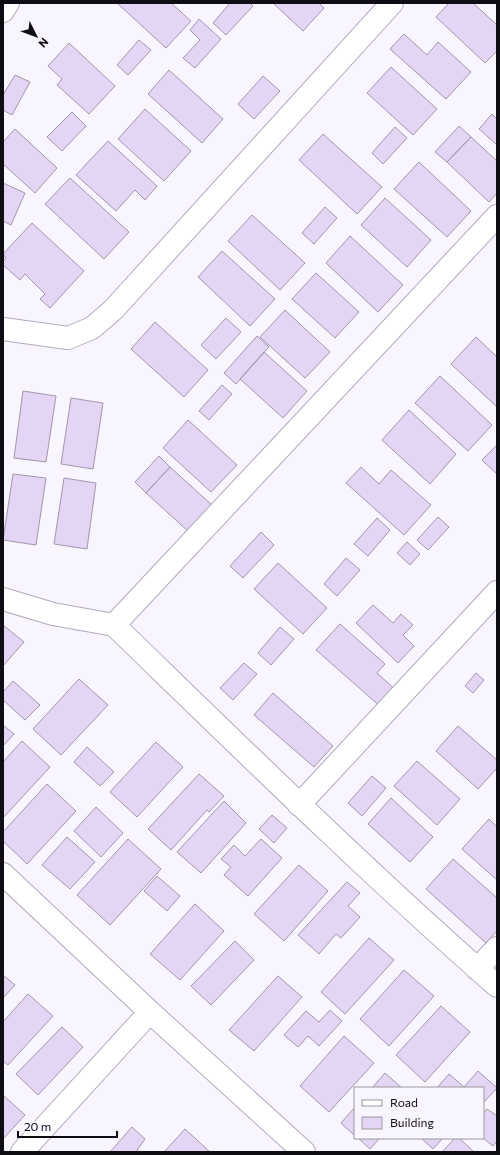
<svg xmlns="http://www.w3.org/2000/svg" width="500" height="1155" font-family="Commissioner,sans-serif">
<rect width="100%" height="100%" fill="#f9f5fe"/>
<path fill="#e4d5f4" stroke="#a197ac" d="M 117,3 L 171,3 L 191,21 L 166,48 Z
M 230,3 L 250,3 L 253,6 L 226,35 L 213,23 Z
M 273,3 L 319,3 L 324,8 L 303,31 Z
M 449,3 L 473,3 L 497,25 L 497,51 L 485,63 L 436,17 Z
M 199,19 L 221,39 L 195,68 L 183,58 L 200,40 L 190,30 Z
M 404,34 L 427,55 L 438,42 L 471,72 L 446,99 L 390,49 Z
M 139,40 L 151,50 L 128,75 L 117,65 Z
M 69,43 L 115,86 L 89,114 L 57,85 L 62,79 L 48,66 Z
M 391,67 L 437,109 L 413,135 L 367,93 Z
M 169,70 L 223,119 L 202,143 L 148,94 Z
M 15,75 L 30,82 L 12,115 L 3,110 L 3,95 Z
M 263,76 L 280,91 L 254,119 L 238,104 Z
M 145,109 L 191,151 L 164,181 L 118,139 Z
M 72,112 L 86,126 L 62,151 L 47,137 Z
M 492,114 L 497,119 L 497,145 L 479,129 Z
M 459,126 L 471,137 L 447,162 L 435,152 Z
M 395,127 L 407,138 L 383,164 L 372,153 Z
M 15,129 L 57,168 L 35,193 L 3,164 L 3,142 Z
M 323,134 L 382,187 L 357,214 L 299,160 Z
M 471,137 L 497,161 L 497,193 L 489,202 L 447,162 Z
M 108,141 L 157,186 L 145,200 L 135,190 L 116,211 L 76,175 Z
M 419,162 L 471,211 L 447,237 L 394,189 Z
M 70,178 L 129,232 L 104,259 L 45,204 Z
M 3,183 L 25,193 L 11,225 L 3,221 Z
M 385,198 L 431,240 L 407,267 L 361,225 Z
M 325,207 L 337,218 L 314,244 L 302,233 Z
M 252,215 L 305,263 L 280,290 L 228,241 Z
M 32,223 L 84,271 L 50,308 L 40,299 L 45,294 L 25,274 L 20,280 L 3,265 L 3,261 L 6,258 L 3,254 Z
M 350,236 L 403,285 L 378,312 L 326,263 Z
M 222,251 L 275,299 L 250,326 L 198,277 Z
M 316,273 L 359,312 L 335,338 L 292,299 Z
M 285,310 L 330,352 L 305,378 L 260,337 Z
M 226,318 L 241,332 L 216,359 L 201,345 Z
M 155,322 L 208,370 L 184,397 L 131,349 Z
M 257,336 L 269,347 L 236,384 L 224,373 Z
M 476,337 L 497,357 L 497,407 L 451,364 Z
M 264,352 L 307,391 L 283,418 L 240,379 Z
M 440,376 L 492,425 L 468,451 L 415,403 Z
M 222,385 L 232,394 L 209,420 L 199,411 Z
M 23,391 L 56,396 L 46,462 L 14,458 Z
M 71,398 L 103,403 L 93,469 L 61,464 Z
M 409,410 L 456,454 L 430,484 L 382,440 Z
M 188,420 L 237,465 L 211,492 L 163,448 Z
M 497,445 L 497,474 L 482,460 Z
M 159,456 L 170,467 L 146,493 L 135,482 Z
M 170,467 L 213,506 L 189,532 L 146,493 Z
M 361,467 L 379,484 L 391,470 L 431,505 L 404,535 L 346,483 Z
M 13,474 L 46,478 L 36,545 L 3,540 Z
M 64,478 L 96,483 L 87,549 L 54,544 Z
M 438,517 L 449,527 L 428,550 L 417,540 Z
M 377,518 L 390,530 L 368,556 L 354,544 Z
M 261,532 L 274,545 L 243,578 L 230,566 Z
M 407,542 L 420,554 L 410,565 L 397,553 Z
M 346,558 L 360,570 L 337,596 L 324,584 Z
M 278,563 L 327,608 L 303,634 L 254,589 Z
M 373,605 L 393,623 L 401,614 L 413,625 L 403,635 L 414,646 L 398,663 L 356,623 Z
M 340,624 L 385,664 L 377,673 L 397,691 L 382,708 L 316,650 Z
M 3,625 L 24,642 L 3,666 Z
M 280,627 L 294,639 L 271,665 L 258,653 Z
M 244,663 L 257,674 L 233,700 L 220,688 Z
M 476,673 L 484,680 L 473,693 L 465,686 Z
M 79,679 L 108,705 L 61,755 L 33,729 Z
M 13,681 L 40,705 L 25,720 L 3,700 L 3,692 Z
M 273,693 L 333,746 L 314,767 L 254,715 Z
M 3,725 L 14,734 L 3,746 Z
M 458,726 L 497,760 L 497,768 L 478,789 L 436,751 Z
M 22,741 L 50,767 L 3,818 L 3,762 Z
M 156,742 L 183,767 L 137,817 L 110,792 Z
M 87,747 L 114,772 L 100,786 L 74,762 Z
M 417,761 L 460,799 L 437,825 L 394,786 Z
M 199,774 L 224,796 L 209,812 L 207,810 L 171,850 L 148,829 Z
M 372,776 L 386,788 L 362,816 L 348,803 Z
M 47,784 L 76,811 L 27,864 L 3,841 L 3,832 Z
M 391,798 L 433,837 L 410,862 L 368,824 Z
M 224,801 L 246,823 L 201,873 L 177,852 Z
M 96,807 L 123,833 L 101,857 L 74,831 Z
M 272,815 L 287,828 L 274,843 L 259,829 Z
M 489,819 L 497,827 L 497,880 L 462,849 Z
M 67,837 L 95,862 L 70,889 L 42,865 Z
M 128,839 L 161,869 L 110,925 L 77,895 Z
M 261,839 L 282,858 L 248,896 L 224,875 L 231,867 L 221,859 L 234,845 L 245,856 Z
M 453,859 L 497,898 L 497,931 L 486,943 L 426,889 Z
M 299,865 L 328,891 L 284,941 L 254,914 Z
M 157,876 L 180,896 L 167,911 L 144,891 Z
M 347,882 L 360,893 L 348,906 L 360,917 L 341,938 L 336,934 L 319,954 L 298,935 Z
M 195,904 L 224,931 L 180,980 L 150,954 Z
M 369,938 L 394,960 L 345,1014 L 321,992 Z
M 235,941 L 254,960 L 211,1005 L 191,986 Z
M 404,970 L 434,996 L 389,1046 L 360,1019 Z
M 3,975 L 15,985 L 3,998 Z
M 278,976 L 302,997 L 254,1051 L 229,1030 Z
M 28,994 L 53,1016 L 8,1065 L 3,1061 L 3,1022 Z
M 441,1006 L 470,1032 L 425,1082 L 396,1055 Z
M 330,1010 L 342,1021 L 319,1046 L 308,1036 L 298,1047 L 284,1035 L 306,1011 L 319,1022 Z
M 62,1027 L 83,1047 L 38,1095 L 16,1074 Z
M 344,1036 L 374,1063 L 329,1112 L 300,1086 Z
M 478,1071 L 497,1088 L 483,1103 L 483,1088 L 437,1088 L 449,1074 L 464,1087 Z
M 385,1073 L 402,1088 L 372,1088 Z
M 3,1095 L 25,1115 L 3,1139 Z
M 355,1107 L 355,1136 L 341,1123 Z
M 487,1109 L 497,1116 L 497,1141 L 493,1146 L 483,1138 L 483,1114 Z
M 132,1127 L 145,1139 L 137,1150 L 139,1152 L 110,1152 Z
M 185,1129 L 210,1152 L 164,1152 Z
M 358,1138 L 380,1138 L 370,1149 Z
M 421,1138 L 443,1138 L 433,1149 Z
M 455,1138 L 459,1138 L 474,1152 L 442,1152 Z"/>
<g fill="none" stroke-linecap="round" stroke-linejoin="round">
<defs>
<path id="minor" d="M 3,11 L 8,3
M 3,329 L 68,338 L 92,328 L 113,310 L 392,3
M 3,599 L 53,614 L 114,625 L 497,216
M 114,625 C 240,747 365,870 497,986
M 299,805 L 497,592
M 3,874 L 150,1012 L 304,1152
M 477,969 L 497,948
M 22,1152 L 150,1012"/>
</defs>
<use href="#minor" stroke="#b3a9be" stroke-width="24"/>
<use href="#minor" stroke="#fff" stroke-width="22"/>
</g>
<rect width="500" height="1155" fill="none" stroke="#100c13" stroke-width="8"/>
<rect x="354" y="1087" width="130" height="52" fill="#f9f5fe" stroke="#9c98a0"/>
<rect x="362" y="1100" width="20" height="6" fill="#ffffff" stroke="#9c98a0"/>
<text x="390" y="1107" font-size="12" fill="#100c13">Road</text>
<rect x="362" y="1117" width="20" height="12" fill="#e4d5f4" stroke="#9c98a0"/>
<text x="390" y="1127" font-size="12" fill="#100c13">Building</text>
<g transform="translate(36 36) rotate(132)" stroke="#f9f5fe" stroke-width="3" paint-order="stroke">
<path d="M0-3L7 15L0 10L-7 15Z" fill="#100c13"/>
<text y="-6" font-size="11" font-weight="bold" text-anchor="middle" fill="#100c13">N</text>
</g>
<path d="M18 1131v6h99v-6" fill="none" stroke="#100c13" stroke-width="2"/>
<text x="24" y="1131" font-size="12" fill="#100c13" stroke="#f9f5fe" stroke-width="3" paint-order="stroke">20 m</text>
</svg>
